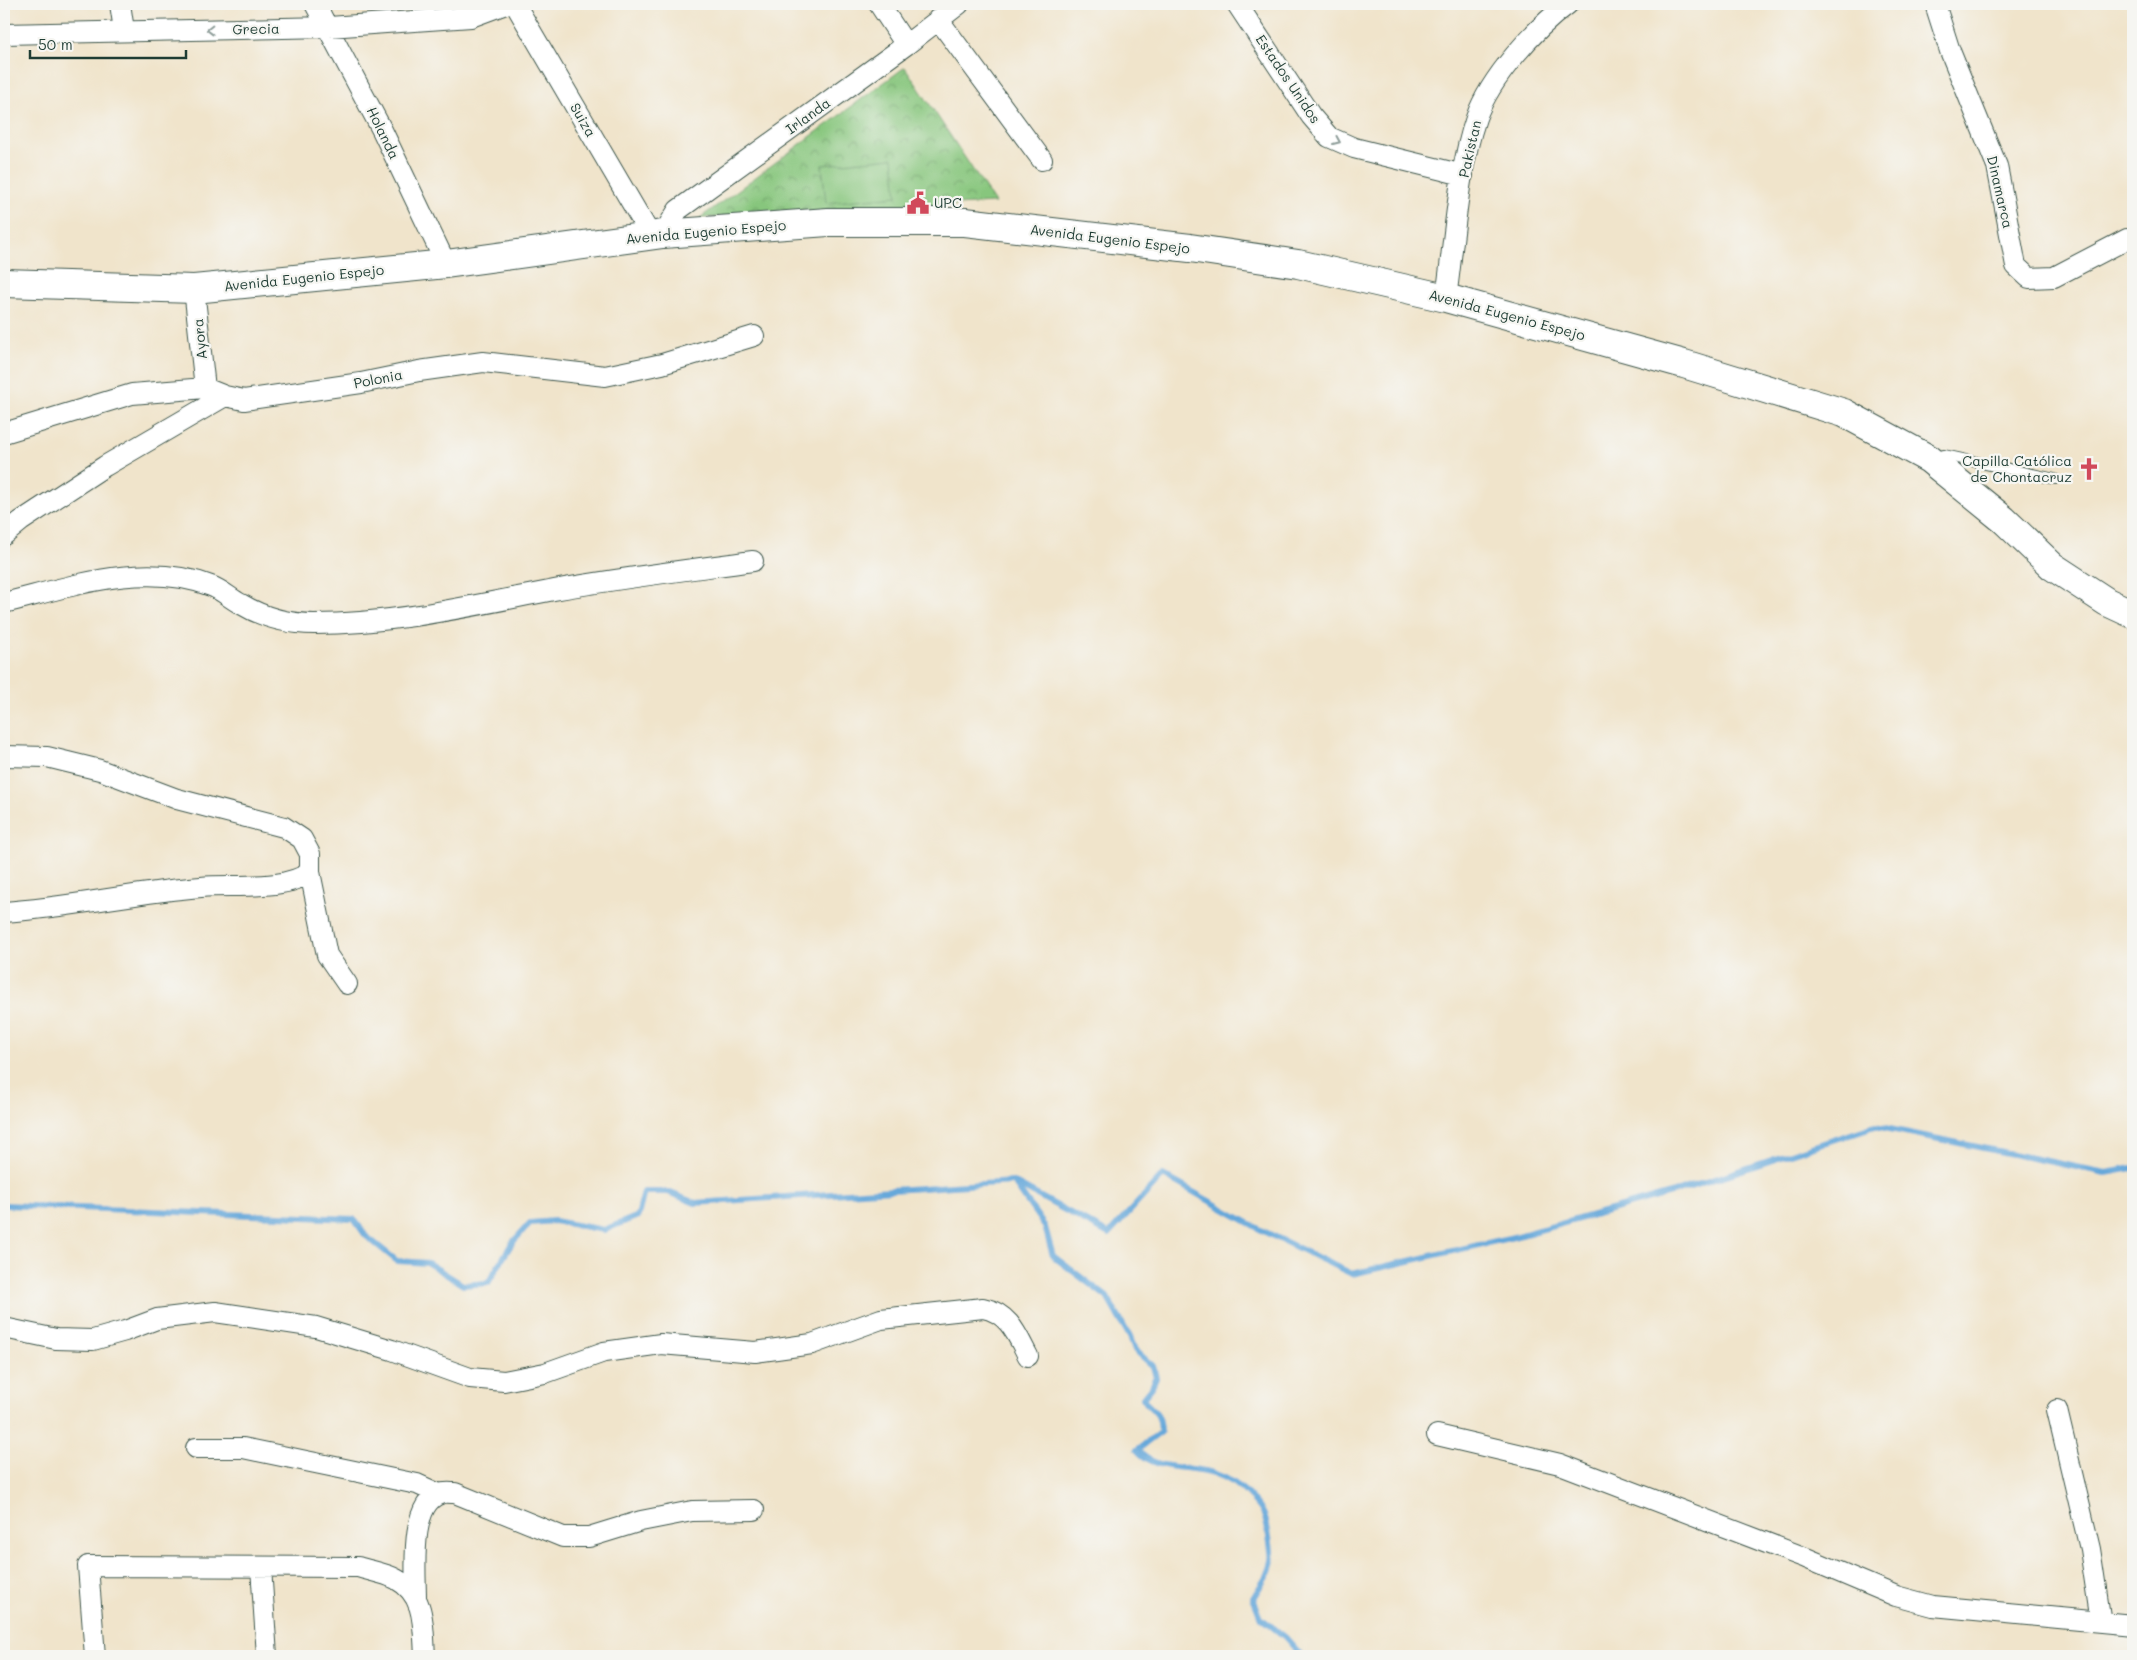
<svg xmlns="http://www.w3.org/2000/svg" width="2137" height="1660" font-family="Mali,sans-serif">
<defs>
<pattern id="park-crowns" width="20" height="18" patternUnits="userSpaceOnUse" patternTransform="scale(1.25)"><rect width="20" height="18" fill="#87c67d"/><path d="M2 6a3 3 0 1 1 6 0M12 15a3 3 0 1 1 6 0" fill="none" stroke="#6ea267"/></pattern>
</defs>
<rect width="100%" height="100%" fill="#f6f6f2"/>
<filter id="ink" filterUnits="userSpaceOnUse"><feTurbulence type="fractalNoise" baseFrequency=".02" numOctaves="2"/><feDisplacementMap in="SourceGraphic" scale="10" xChannelSelector="R" yChannelSelector="G"/><feConvolveMatrix kernelMatrix="1 2 1 2 8 2 1 2 1" color-interpolation-filters="sRGB"/></filter>
<filter id="wash" filterUnits="userSpaceOnUse"><feTurbulence type="fractalNoise" baseFrequency=".0096" numOctaves="4" result="noise"/><feDisplacementMap in="SourceGraphic" scale="20" xChannelSelector="R" yChannelSelector="G"/><feGaussianBlur stdDeviation="1.12" result="paint"/><feColorMatrix in="noise" values="0 0 0 0 0 0 0 0 0 0 0 0 0 0 0 0 0 1.4 0 .05"/><feComposite in="paint" operator="in"/></filter>
<g filter="url(#wash)">
<rect width="100%" height="100%" fill="#f0e4cb"/>
<path fill="url(#park-crowns)" stroke="#538258" d="M 905,67 L 995,203 L 700,218 Z"/>
<path fill="#87c67d" stroke="#538258" d="M 893,158 L 897,196 L 826,203 L 822,165 Z"/>
<g fill="none" stroke-linecap="round" stroke-linejoin="round">
<path stroke="#66a8da" stroke-width="6" d="M 1015,1184 L 1045,1227 L 1053,1256 L 1107,1297 L 1130,1337 L 1135,1350 L 1153,1366 L 1156,1378 L 1152,1387 L 1143,1398 C 1152,1414 1160,1407 1161,1432 L 1137,1450 C 1156,1472 1188,1465 1213,1473 C 1228,1478 1241,1486 1251,1498 C 1263,1510 1265,1514 1268,1531 C 1275,1570 1273,1565 1253,1598 L 1261,1618 L 1285,1637 L 1302,1656
M 4,1205 L 354,1219 L 366,1236 L 397,1261 L 428,1263 L 463,1285 L 488,1283 L 512,1243 L 530,1223 L 554,1221 L 604,1230 L 638,1216 L 644,1192 L 668,1192 L 695,1203 L 1013,1182 L 1109,1234 L 1163,1175 L 1263,1231 L 1352,1274 L 1518,1236 L 1678,1191 L 1875,1126 L 2106,1173 L 2133,1168"/>
</g>
</g>
<g filter="url(#ink)">
<g fill="none" stroke-linecap="round" stroke-linejoin="round">
<defs>
<path id="service" d="M 1935,458 L 1944,455 L 2055,479"/>
<path id="minor" d="M 120,4 L 124,30
M 315,4 L 382,130 L 446,264
M 515,4 L 651,236
M 879,4 L 906,45
M 1237,4 L 1311,116 L 1329,137 L 1354,148 L 1463,175
M 1935,4 L 1950,51 L 1997,166 L 2016,266 L 2029,278 L 2054,277 L 2127,239
M 938,19 L 1042,160
M 4,34 L 329,27 L 471,17 L 506,4
M 663,234 L 678,210 L 906,45 L 959,4
M 194,289 L 205,388
M 1446,298 C 1454,242 1458,170 1476,118 C 1490,78 1535,28 1568,4
M 4,433 L 132,394 L 205,388 L 225,396 L 244,400 L 361,383 L 419,371 L 483,362 L 605,376 L 662,364 L 754,336
M 4,535 L 21,521 L 105,466 L 225,396
M 4,603 C 70,587 144,560 211,586 C 222,590 231,599 241,604 C 264,618 287,624 314,624 C 395,624 475,605 554,590 C 620,578 687,570 753,561
M 4,756 L 47,757 L 100,770 L 177,799 L 284,827 L 302,839 L 310,854 L 310,872 C 285,891 232,884 201,887 C 135,892 70,908 4,912
M 310,872 L 327,955 L 347,984
M 4,1328 L 56,1339 L 93,1340 L 125,1331 L 157,1319 L 215,1312 L 316,1327 L 392,1350 L 470,1378 L 504,1381 L 545,1373 L 604,1352 L 661,1344 L 755,1352 L 812,1344 L 881,1319 L 983,1308 C 1009,1313 1017,1335 1028,1356
M 2057,1410 L 2090,1549 L 2101,1622
M 1437,1435 L 1560,1464 L 1806,1558 L 1896,1596 L 1933,1606 L 2133,1625
M 196,1448 L 243,1448 L 417,1484 L 439,1494
M 261,1567 L 267,1656
M 416,1598 C 416,1572 409,1504 440,1494 C 444,1492 451,1493 455,1493 L 563,1537 L 589,1537 L 641,1521 L 692,1511 L 754,1510
M 95,1656 L 88,1566 L 358,1567 C 370,1571 385,1573 396,1579 C 426,1595 423,1627 425,1656"/>
<path id="secondary" d="M 4,283 L 194,289 L 446,264 L 663,234 L 828,222 L 965,222 L 1190,248 L 1298,264 L 1446,298 L 1684,364 L 1844,413 L 1929,459 L 2004,520 L 2052,566 L 2107,602 L 2133,614"/>
</defs>
<use href="#service" stroke="#3e564b" stroke-width="12"/>
<use href="#minor" stroke="#3e564b" stroke-width="22"/>
<use href="#secondary" stroke="#3e564b" stroke-width="30"/>
<use href="#service" stroke="#fff" stroke-width="10"/>
<use href="#minor" stroke="#fff" stroke-width="20"/>
<use href="#secondary" stroke="#fff" stroke-width="28"/>
</g>
<defs><path id="oneway-chevron" d="M-2-3.5L2.5 0L-2 3.5" fill="none" stroke-width="1.6" stroke-linecap="round" stroke-linejoin="round" transform="scale(1.25)"/></defs>
<g stroke="#8f9e9a">
<use href="#oneway-chevron" transform="translate(210 30) rotate(179)"/>
<use href="#oneway-chevron" transform="translate(1337 141) rotate(24)"/>
</g>
</g>
<defs>
<symbol id="civic-bare" viewBox="-9 -9 18 18"><path d="M-.6-6.5H3V-4.5H.6V-3L4-1V1h2V6H-6V1h2V-1L-.6-3ZM-1.2 2.5V6h2.4V2.5Z" fill="#d1495b" stroke="#f6f6f2" stroke-width="2.5" paint-order="stroke"/></symbol>
<symbol id="church-bare" viewBox="-9 -9 18 18"><path d="M-1.2-6h2.4v3.5h3.3v2.4h-3.3V6h-2.4V-.1h-3.3v-2.4h3.3Z" fill="#d1495b" stroke="#f6f6f2" stroke-width="2.5" paint-order="stroke"/></symbol>
</defs>
<g fill-rule="evenodd">
<use href="#civic-bare" x="902" y="187" width="32" height="32"/>
<use href="#church-bare" x="2073" y="453" width="32" height="32"/>
</g>
<g text-anchor="middle" stroke-width="4.5" stroke-linejoin="round" paint-order="stroke">
<g font-size="14" fill="#1f3d34" stroke="#f6f6f2">
<text transform="translate(256 29) rotate(-1)" y="5">Grecia</text>
<text transform="translate(1288 79) rotate(56)" y="5">Estados Unidos</text>
<text transform="translate(808 116) rotate(-36)" y="5">Irlanda</text>
<text transform="translate(583 120) rotate(60)" y="5">Suiza</text>
<text transform="translate(383 133) rotate(64)" y="5">Holanda</text>
<text transform="translate(1470 149) rotate(-77)" y="5">Pakistan</text>
<text transform="translate(2000 192) rotate(77)" y="5">Dinamarca</text>
<text transform="translate(706 232) rotate(-5)" y="5">Avenida Eugenio Espejo</text>
<text transform="translate(1110 239) rotate(7)" y="5">Avenida Eugenio Espejo</text>
<text transform="translate(304 278) rotate(-6)" y="5">Avenida Eugenio Espejo</text>
<text transform="translate(1507 315) rotate(15)" y="5">Avenida Eugenio Espejo</text>
<text transform="translate(200 339) rotate(-96)" y="5">Ayora</text>
<text transform="translate(378 379) rotate(-11)" y="5">Polonia</text>
</g>
<g font-size="14" fill="#1f3d34" stroke="#f6f6f2" text-anchor="start">
<text x="934" y="208">UPC</text>
<text x="2072" y="466" text-anchor="end">Capilla Católica<tspan x="2072" dy="16">de Chontacruz</tspan></text>
</g>
</g>
<rect width="2137" height="1660" fill="none" stroke="#f6f6f2" stroke-width="20"/>
<path d="M30 50v8h156v-8" fill="none" stroke="#1f3d34" stroke-width="2.5"/>
<text x="38" y="50" font-size="15" fill="#1f3d34" stroke="#f6f6f2" stroke-width="4" paint-order="stroke">50 m</text>
</svg>
